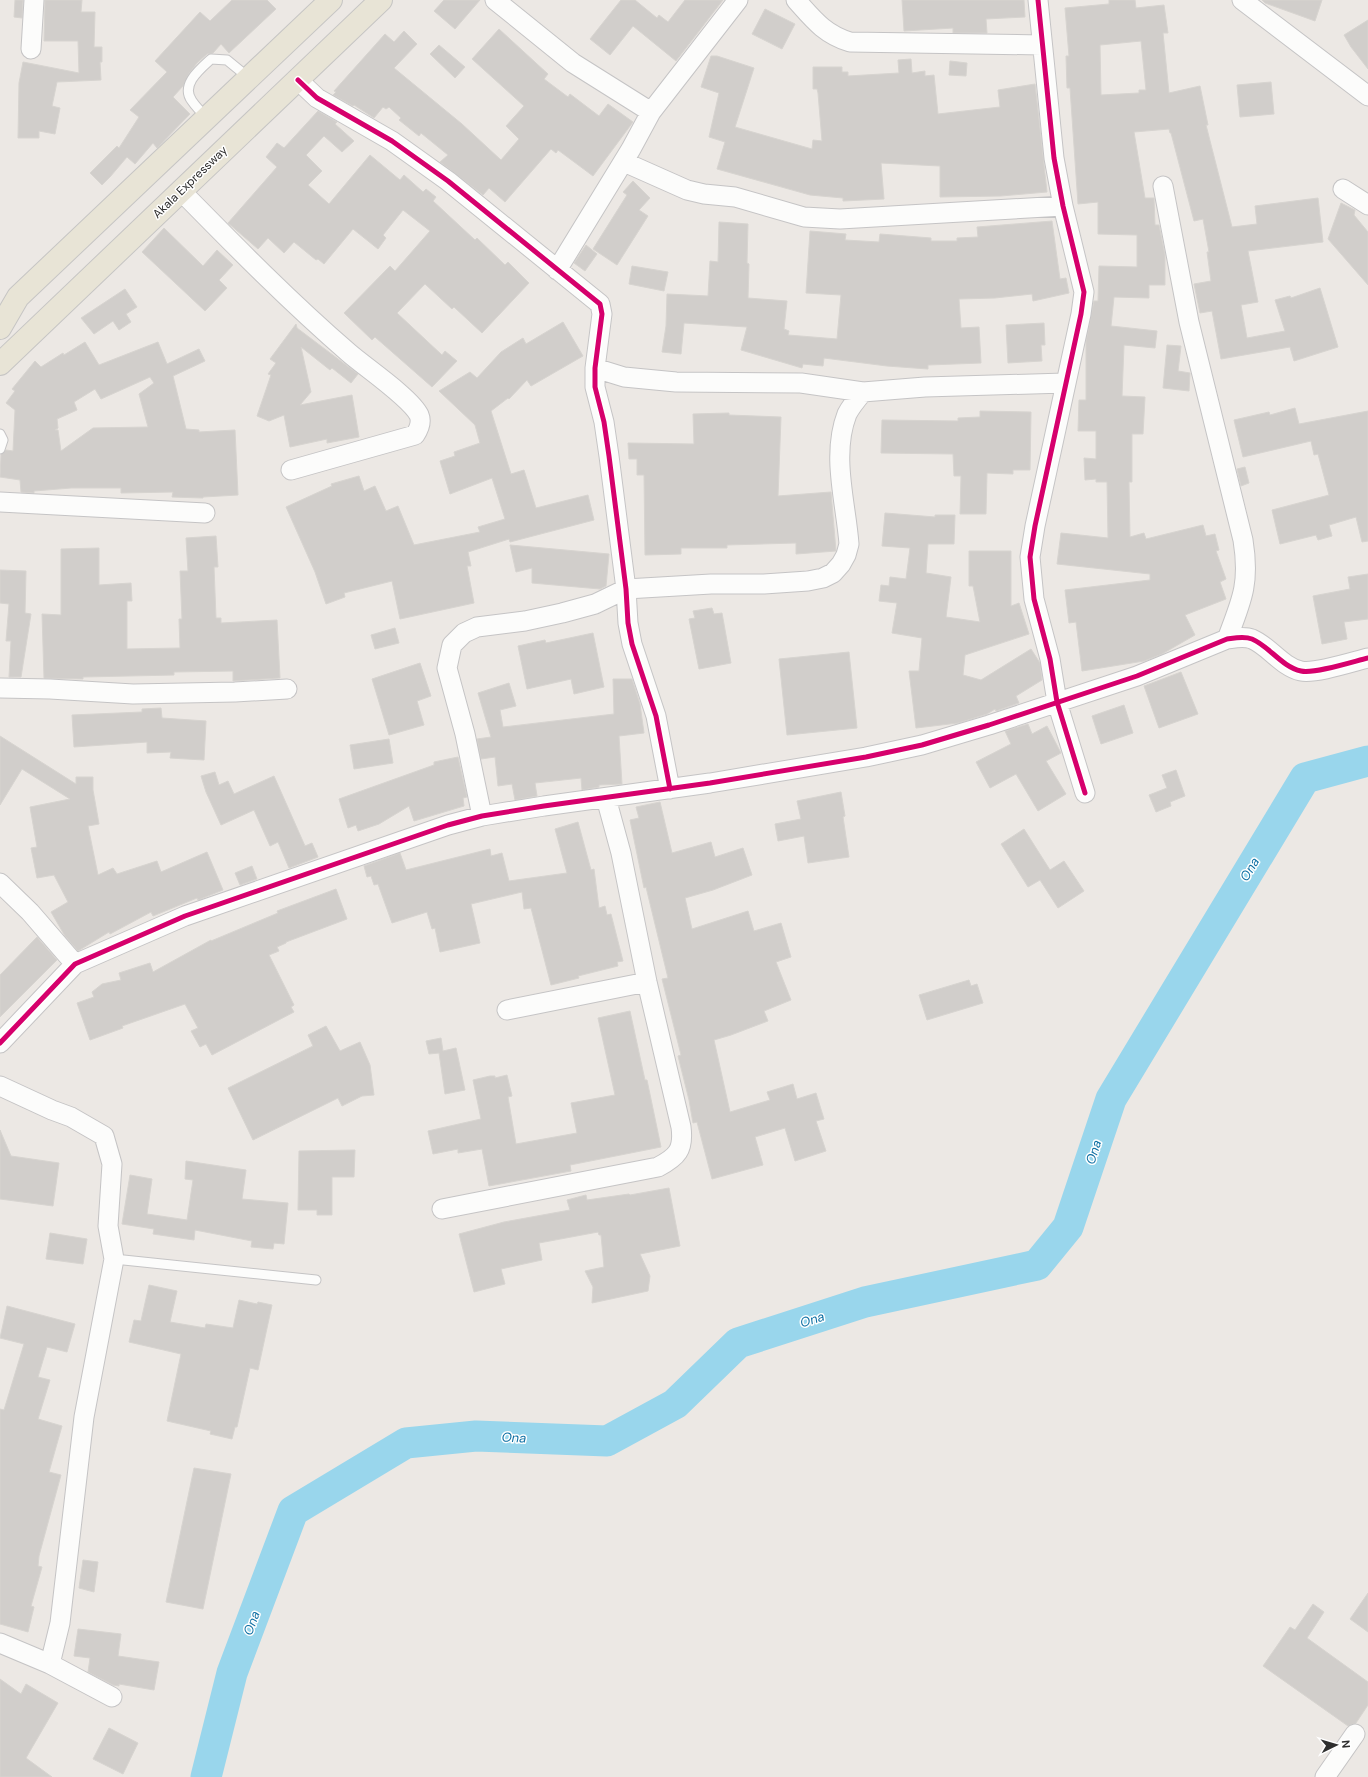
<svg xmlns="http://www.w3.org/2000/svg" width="1368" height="1777" font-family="'DM Sans',sans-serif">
<rect width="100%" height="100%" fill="#ece8e4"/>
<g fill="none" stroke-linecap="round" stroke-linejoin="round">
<path stroke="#99d6ec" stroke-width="31" d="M 206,1777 L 232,1673 L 293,1511 L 406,1443 L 476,1436 L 607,1441 L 675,1404 L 738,1343 L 865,1302 L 1037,1265 L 1068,1227 L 1111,1099 L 1305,778 L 1368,761"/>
</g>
<path fill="#d1cecb" stroke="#d7d4d0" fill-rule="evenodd" d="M 15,0 L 23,0 L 22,18 L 14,17 Z
M 45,0 L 82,0 L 81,12 L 95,12 L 94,47 L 102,47 L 102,62 L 100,62 L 101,80 L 57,82 L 52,106 L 60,108 L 55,134 L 39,131 L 39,138 L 18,138 L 19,83 L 23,62 L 79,73 L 78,41 L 44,41 Z
M 232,0 L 267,0 L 276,9 L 229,53 L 221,44 L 213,53 L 207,54 L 197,63 L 188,75 L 183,86 L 173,97 L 190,114 L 157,148 L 153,143 L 135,164 L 127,157 L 110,177 L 102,185 L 90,173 L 117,146 L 119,148 L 139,117 L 130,110 L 167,72 L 155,61 L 200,12 L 210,21 Z
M 444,0 L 480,0 L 455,29 L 434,11 Z
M 621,0 L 635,0 L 657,18 L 659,15 L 668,22 L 685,0 L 723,0 L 676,61 L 633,26 L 610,55 L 590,39 Z
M 902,0 L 1024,0 L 1025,17 L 986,19 L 987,33 L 953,33 L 953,28 L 904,31 Z
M 1109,0 L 1135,0 L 1136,8 L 1164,5 L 1168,33 L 1163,33 L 1169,93 L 1200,86 L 1208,125 L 1206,125 L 1232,227 L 1257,224 L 1255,206 L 1318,198 L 1323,242 L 1248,251 L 1258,302 L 1241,305 L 1247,338 L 1285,331 L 1275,300 L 1290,296 L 1291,298 L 1320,288 L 1338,347 L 1294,361 L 1290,347 L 1221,359 L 1212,311 L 1200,313 L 1194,284 L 1211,281 L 1207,252 L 1209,252 L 1203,219 L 1194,221 L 1171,133 L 1170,133 L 1169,129 L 1134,132 L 1145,198 L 1154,198 L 1155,225 L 1159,225 L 1165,255 L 1165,285 L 1149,285 L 1149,298 L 1114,297 L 1111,326 L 1157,331 L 1155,348 L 1124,345 L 1122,396 L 1145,397 L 1143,434 L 1132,434 L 1132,482 L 1129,482 L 1130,537 L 1144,533 L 1146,539 L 1203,525 L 1206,536 L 1215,534 L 1219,550 L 1216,551 L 1226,579 L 1220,582 L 1226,599 L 1185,615 L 1195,635 L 1162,654 L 1144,661 L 1082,671 L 1076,622 L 1069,623 L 1065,590 L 1150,580 L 1150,574 L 1057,564 L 1061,533 L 1108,538 L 1107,482 L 1096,482 L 1096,479 L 1085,480 L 1084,458 L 1096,459 L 1096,431 L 1078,431 L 1079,400 L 1086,400 L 1086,341 L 1094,301 L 1098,301 L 1099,266 L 1137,267 L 1137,235 L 1098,234 L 1098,202 L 1078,204 L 1070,88 L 1067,88 L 1066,56 L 1069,56 L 1065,8 L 1109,4 ZM 1141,41 L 1146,90 L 1139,90 L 1139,93 L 1101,95 L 1100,45 Z
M 1262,0 L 1322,0 L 1315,21 L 1265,3 Z
M 765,9 L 795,24 L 782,49 L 752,34 Z
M 1368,20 L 1368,69 L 1351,47 L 1344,35 Z
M 499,29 L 548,74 L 544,79 L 568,97 L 570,94 L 599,116 L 608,104 L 633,122 L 593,176 L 558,150 L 556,153 L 551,149 L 505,202 L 489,188 L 483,195 L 440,162 L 448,155 L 421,133 L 419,136 L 399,120 L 401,118 L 389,107 L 386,109 L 383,107 L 374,118 L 354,105 L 353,106 L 333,95 L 336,92 L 334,91 L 385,34 L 394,42 L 404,31 L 417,44 L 394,68 L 462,124 L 501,160 L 519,139 L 506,126 L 524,106 L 472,59 Z
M 439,45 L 465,67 L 455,78 L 430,54 Z
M 711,56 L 717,56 L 754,68 L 735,127 L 812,149 L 813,140 L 822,141 L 818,93 L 817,89 L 813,89 L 813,67 L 842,67 L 842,72 L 848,72 L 848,76 L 899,73 L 898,60 L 911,59 L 912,73 L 925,71 L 925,76 L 934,75 L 938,114 L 1000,107 L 998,90 L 1035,84 L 1047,192 L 1001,196 L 940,197 L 940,166 L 881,163 L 884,199 L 843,201 L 843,198 L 810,195 L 717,169 L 725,142 L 709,137 L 719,93 L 701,87 Z
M 950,61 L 967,63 L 966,76 L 949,75 Z
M 1271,82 L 1274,114 L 1240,117 L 1237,85 Z
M 318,111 L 337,122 L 335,124 L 354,141 L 342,152 L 324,136 L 306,155 L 322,171 L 308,185 L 329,204 L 370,155 L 400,180 L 404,175 L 423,192 L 426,189 L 436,197 L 433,201 L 475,240 L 477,238 L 505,265 L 508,262 L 529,283 L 482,333 L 454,307 L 452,309 L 425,284 L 397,313 L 442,355 L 445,351 L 457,361 L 432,387 L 375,337 L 372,340 L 344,313 L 390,266 L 395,271 L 430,231 L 403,210 L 383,235 L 386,238 L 378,249 L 353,229 L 324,264 L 318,259 L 316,260 L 294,242 L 284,253 L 268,238 L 258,249 L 228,223 L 277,167 L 266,157 L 277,143 L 284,148 Z
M 633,181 L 650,198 L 639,210 L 648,216 L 617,265 L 593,249 L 627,195 L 623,192 Z
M 1341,203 L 1355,210 L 1354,215 L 1368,232 L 1368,285 L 1328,239 Z
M 1052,221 L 1060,279 L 1066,278 L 1069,293 L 1033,301 L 1032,294 L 995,298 L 959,299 L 961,328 L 979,327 L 981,363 L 928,365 L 928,369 L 887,366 L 824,358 L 823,366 L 803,364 L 802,368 L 741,350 L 747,327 L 684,323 L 681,354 L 662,352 L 666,326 L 667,294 L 708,296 L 710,261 L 718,262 L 719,222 L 748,224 L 747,263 L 749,264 L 748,298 L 787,301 L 784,329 L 789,331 L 788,335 L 837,339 L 841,295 L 806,293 L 810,231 L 846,234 L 845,240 L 879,242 L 880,234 L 931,238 L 931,241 L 957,241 L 957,238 L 978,237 L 977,227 Z
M 164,228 L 203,266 L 217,250 L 233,265 L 219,280 L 227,288 L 205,311 L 142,252 Z
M 586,245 L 597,254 L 585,271 L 574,263 Z
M 632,266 L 668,272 L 664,291 L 629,284 Z
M 125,289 L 137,307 L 126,314 L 131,322 L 119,330 L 113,321 L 94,334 L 81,318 Z
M 563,322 L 583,356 L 531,386 L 527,380 L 509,399 L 508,398 L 491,411 L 511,474 L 524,470 L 536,508 L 588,495 L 594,520 L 510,542 L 509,539 L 468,552 L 471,566 L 467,566 L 474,603 L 400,619 L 392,581 L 344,593 L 345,597 L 326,604 L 315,572 L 286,507 L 332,486 L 331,484 L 359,476 L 364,491 L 375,486 L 386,511 L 398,506 L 414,545 L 480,532 L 478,527 L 505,519 L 492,478 L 450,494 L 440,461 L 455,456 L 454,452 L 480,443 L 475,425 L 439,391 L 470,372 L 477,378 L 501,352 L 523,338 L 526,344 Z
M 1044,323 L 1045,345 L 1041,345 L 1042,361 L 1008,363 L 1006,325 Z
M 296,324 L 297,328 L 358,374 L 351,383 L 332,368 L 330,370 L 301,347 L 311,392 L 300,405 L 352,395 L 359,437 L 327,443 L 327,439 L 290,447 L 284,415 L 269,421 L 257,416 L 271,375 L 268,374 L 276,363 L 270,359 Z
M 85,342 L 99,365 L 158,342 L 167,364 L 199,349 L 205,361 L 173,376 L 186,429 L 199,430 L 199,432 L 235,430 L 238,495 L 203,497 L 203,498 L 172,497 L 173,492 L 121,493 L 121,488 L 71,488 L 34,491 L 34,493 L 21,492 L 20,480 L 0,477 L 1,455 L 6,450 L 13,451 L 15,410 L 6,403 L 15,391 L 12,389 L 35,361 L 41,367 L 63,353 L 64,355 ZM 150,377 L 154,383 L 139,394 L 148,427 L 93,428 L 61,451 L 58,430 L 55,430 L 58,428 L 57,419 L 77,410 L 74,402 L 95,389 L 101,399 Z
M 1167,345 L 1181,346 L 1178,371 L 1190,373 L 1189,391 L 1163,388 Z
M 1295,408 L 1299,424 L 1368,411 L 1368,541 L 1362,542 L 1356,517 L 1329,525 L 1332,536 L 1318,540 L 1316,535 L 1280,544 L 1272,510 L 1329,495 L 1318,454 L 1314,455 L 1311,441 L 1243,457 L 1234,420 L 1269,412 L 1270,415 Z
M 980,411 L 1031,412 L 1030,470 L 1013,470 L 1013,474 L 987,473 L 986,514 L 960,514 L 961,476 L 954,476 L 953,454 L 881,453 L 882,420 L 958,421 L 958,418 L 980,417 Z
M 729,413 L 729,415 L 781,417 L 778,496 L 831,492 L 836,551 L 796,554 L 796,543 L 727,545 L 727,548 L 681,548 L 681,554 L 645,555 L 644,475 L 637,475 L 637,459 L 629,459 L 628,443 L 694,444 L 693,414 Z
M 1245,467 L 1249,483 L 1241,486 L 1237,469 Z
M 885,513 L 935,517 L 935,515 L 955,515 L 954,544 L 928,544 L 926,573 L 951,577 L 946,617 L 980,622 L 973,586 L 969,586 L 969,551 L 1011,551 L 1011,606 L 1019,603 L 1029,634 L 965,655 L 963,675 L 981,680 L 1031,649 L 1040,663 L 1042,680 L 1016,696 L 1019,703 L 996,711 L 995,709 L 987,714 L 958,723 L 916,728 L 909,671 L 919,671 L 922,638 L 892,633 L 897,603 L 879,601 L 881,585 L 889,586 L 890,577 L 906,579 L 910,548 L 882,546 Z
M 216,536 L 218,567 L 214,567 L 216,618 L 221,618 L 221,623 L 277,620 L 280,678 L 233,681 L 233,671 L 174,672 L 174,675 L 83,677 L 83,679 L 44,678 L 42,614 L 61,615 L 61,549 L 99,548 L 99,585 L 131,583 L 132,601 L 127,601 L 127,649 L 180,648 L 179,619 L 182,619 L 180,571 L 188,571 L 186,538 Z
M 510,545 L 609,554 L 606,586 L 600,589 L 532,583 L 532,568 L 516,572 Z
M 0,570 L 26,571 L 25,613 L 31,614 L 21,677 L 9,677 L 11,641 L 6,641 L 9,604 L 0,603 Z
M 1368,574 L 1368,619 L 1344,622 L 1347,639 L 1322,644 L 1313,596 L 1350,589 L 1348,577 Z
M 712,608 L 714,614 L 722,613 L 731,663 L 699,669 L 689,619 L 695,618 L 693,611 Z
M 395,628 L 399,643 L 375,649 L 371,635 Z
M 593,633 L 604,687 L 574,694 L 571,679 L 527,689 L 518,646 L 545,640 L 546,643 Z
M 849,652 L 857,728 L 787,735 L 779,659 Z
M 420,663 L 431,696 L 417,701 L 424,725 L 389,735 L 372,679 Z
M 1181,672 L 1198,714 L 1159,728 L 1144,686 Z
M 613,679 L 632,679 L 640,704 L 644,733 L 619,736 L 622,784 L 599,785 L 599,787 L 582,790 L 581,778 L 535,783 L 537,796 L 515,800 L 512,784 L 498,786 L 495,757 L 481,759 L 477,739 L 491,737 L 478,693 L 509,683 L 516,706 L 500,710 L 503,727 L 614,714 Z
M 1124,705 L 1133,733 L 1101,744 L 1092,716 Z
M 161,708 L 162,718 L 206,721 L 204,760 L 170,758 L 171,752 L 147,753 L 147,742 L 74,747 L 72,715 L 142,712 L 142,709 Z
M 1028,724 L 1032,734 L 1047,726 L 1061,753 L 1046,761 L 1066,794 L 1038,811 L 1016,774 L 990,788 L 976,762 L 1011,744 L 1005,731 Z
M 0,736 L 76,784 L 76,777 L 93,777 L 93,790 L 99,824 L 88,826 L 98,875 L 113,868 L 117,874 L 157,861 L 161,872 L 207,852 L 223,890 L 198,900 L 197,898 L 153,916 L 151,912 L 110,934 L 109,932 L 78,951 L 65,936 L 51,912 L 68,902 L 54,875 L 37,878 L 31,848 L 37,847 L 30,807 L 70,799 L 22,769 L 0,805 Z
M 389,739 L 393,763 L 354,769 L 350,745 Z
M 458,757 L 467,797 L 463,798 L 464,806 L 414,821 L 409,806 L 379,824 L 358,831 L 356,825 L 348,828 L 339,799 L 434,765 L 434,762 Z
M 1176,770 L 1185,796 L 1170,802 L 1171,806 L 1156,812 L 1149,795 L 1167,788 L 1162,775 Z
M 215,772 L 219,785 L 228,781 L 234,794 L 274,776 L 305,846 L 312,843 L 318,857 L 289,868 L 278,842 L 270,846 L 254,810 L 221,825 L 206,792 L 201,776 Z
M 841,792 L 845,816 L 843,817 L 849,857 L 808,863 L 804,836 L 778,841 L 775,824 L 801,819 L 797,801 Z
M 660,802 L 672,853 L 711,842 L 715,857 L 743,848 L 752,875 L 713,890 L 685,898 L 692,929 L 748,911 L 754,931 L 781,923 L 791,957 L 776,962 L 791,1000 L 764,1011 L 768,1021 L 731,1035 L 714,1040 L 730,1112 L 770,1100 L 767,1092 L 793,1084 L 797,1099 L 816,1093 L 824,1119 L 816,1121 L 826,1151 L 795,1161 L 785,1128 L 755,1137 L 763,1165 L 712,1179 L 697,1122 L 693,1123 L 689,1100 L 678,1056 L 681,1055 L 662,979 L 668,978 L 646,887 L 644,888 L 630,820 L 639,818 L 636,807 Z
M 578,822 L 591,870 L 594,869 L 599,908 L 605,906 L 607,915 L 611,914 L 623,961 L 617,962 L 618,966 L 578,976 L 579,978 L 551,985 L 531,908 L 524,909 L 522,892 L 471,904 L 480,943 L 440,952 L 435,928 L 432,929 L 427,912 L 392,923 L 378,884 L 374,885 L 371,876 L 367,877 L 364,866 L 400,853 L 406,870 L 490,849 L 491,856 L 502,853 L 509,881 L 567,873 L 555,829 Z
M 1024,829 L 1050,870 L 1064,861 L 1084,891 L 1058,908 L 1040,880 L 1028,887 L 1001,844 Z
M 252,866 L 257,879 L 240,885 L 235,873 Z
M 336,889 L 347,919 L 286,942 L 286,943 L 277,947 L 279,951 L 269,955 L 294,1005 L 291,1007 L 294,1012 L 212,1055 L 206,1044 L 200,1047 L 191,1031 L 198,1028 L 185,1004 L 122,1026 L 123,1028 L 90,1040 L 77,1003 L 94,997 L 92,992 L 102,984 L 121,980 L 119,973 L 150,963 L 153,972 L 211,940 L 211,941 L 278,913 L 277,911 Z
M 37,937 L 57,960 L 0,1017 L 0,975 Z
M 969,980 L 971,986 L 977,984 L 983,1003 L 927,1020 L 919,995 Z
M 630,1011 L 645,1080 L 647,1080 L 661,1147 L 570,1165 L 571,1171 L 489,1186 L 482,1149 L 458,1153 L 458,1149 L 433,1154 L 428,1131 L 481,1119 L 473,1080 L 490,1076 L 495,1076 L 495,1078 L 507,1075 L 512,1096 L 508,1097 L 516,1144 L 577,1133 L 571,1103 L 615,1095 L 598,1018 Z
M 326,1026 L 340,1051 L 360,1042 L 370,1065 L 374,1095 L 362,1096 L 342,1106 L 338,1098 L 253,1140 L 228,1088 L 313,1046 L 308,1035 Z
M 441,1038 L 443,1051 L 456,1048 L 465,1090 L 445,1094 L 439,1053 L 429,1054 L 426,1041 Z
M 0,1130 L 11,1156 L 59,1163 L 53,1206 L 0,1199 Z
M 355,1150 L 354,1177 L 332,1177 L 332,1215 L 317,1215 L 317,1210 L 298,1210 L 299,1151 Z
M 186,1161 L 246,1170 L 242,1199 L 288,1203 L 284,1244 L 274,1243 L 273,1249 L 251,1247 L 252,1241 L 195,1230 L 194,1240 L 153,1234 L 154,1229 L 122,1224 L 130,1175 L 152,1179 L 147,1214 L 187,1220 L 193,1180 L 185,1179 Z
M 669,1188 L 680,1246 L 640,1254 L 650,1276 L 648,1291 L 592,1303 L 593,1287 L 585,1271 L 604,1267 L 601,1235 L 599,1235 L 598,1232 L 539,1243 L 542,1260 L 501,1269 L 505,1284 L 474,1292 L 459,1234 L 504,1222 L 570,1210 L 567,1200 L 586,1195 L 587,1200 L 629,1194 L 630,1195 Z
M 50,1233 L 87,1239 L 83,1264 L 46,1259 Z
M 149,1285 L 177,1291 L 170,1322 L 205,1328 L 206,1324 L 233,1328 L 239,1300 L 257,1304 L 258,1302 L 272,1305 L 258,1370 L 250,1368 L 237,1427 L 235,1427 L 232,1439 L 210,1434 L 211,1431 L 167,1421 L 181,1354 L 129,1342 L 134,1320 L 141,1321 Z
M 7,1306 L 75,1324 L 67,1352 L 47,1347 L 38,1377 L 50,1380 L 38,1419 L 62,1426 L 49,1472 L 61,1475 L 39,1556 L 38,1566 L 42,1567 L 31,1606 L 34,1607 L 28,1632 L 0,1624 L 0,1409 L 4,1410 L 24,1344 L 0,1338 Z
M 194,1468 L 231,1474 L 203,1609 L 166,1602 Z
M 83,1560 L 98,1562 L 94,1592 L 79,1588 Z
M 1368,1593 L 1368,1632 L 1350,1619 Z
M 1313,1604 L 1324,1612 L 1307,1638 L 1368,1682 L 1368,1705 L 1356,1723 L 1348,1726 L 1263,1666 L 1290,1627 L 1295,1630 Z
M 78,1629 L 121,1634 L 118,1656 L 159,1662 L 154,1690 L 119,1684 L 119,1686 L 113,1685 L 88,1672 L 90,1658 L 74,1656 Z
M 0,1679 L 21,1694 L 26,1684 L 58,1703 L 26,1758 L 52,1777 L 0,1777 Z
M 109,1728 L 138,1743 L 123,1774 L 93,1759 Z"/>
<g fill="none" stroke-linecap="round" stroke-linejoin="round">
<defs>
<path id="lane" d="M 207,118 C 202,113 196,107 192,101 C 180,85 200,69 211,59 L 227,60 L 249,78
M 0,434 L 3,440 L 0,449
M 114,1259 L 316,1280"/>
<path id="street" d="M 495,0 L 573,63 L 651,112
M 796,0 C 813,19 824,34 850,42 L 1042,45
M 1038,0 L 1054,158 L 1063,206 L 1084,292 L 1081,314 L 1035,526 L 1030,557 L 1034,599 L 1050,659 L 1057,702 L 1085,793
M 1242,0 L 1368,96
M 31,49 L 34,0
M 298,80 L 317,98 L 392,141 L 448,181 L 600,304 L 602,314 L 595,368 L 595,387 L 604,422 L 609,456 L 626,589 L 628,623 L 632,644 L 656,716 L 670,789
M 624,162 L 687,190 L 704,194 L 735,197 L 804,217 L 840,219 L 1063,206
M 1163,186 L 1189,322 L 1243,540 C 1250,583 1242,600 1227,639
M 1343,189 L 1368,205
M 181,191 C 235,246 290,302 349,353 C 365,367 411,398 419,415 C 422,422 419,429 415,435 L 291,470
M 557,270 L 631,149 L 651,112 L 738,0
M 595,368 L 624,377 L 676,382 L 801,383 L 863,392 L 925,387 L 1065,383
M 0,502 L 205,513
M 0,688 L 50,689 L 133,694 L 235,692 L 287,689
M 482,816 L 465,734 L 447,668 L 452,645 L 464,633 L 477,627 L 525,621 L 562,613 L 595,604 L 626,589 L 711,584 L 764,584 L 808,581 L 823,578 L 833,573 L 841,564 L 846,555 L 849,544 C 846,503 831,455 847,414 C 851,406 857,399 863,392
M 0,883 L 30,912 L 75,964
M 507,1010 L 647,982
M 0,1043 L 75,964 L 185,916 L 448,825 L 482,816 L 544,806 L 710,783 L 866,757 L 922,745 L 989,725 L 1137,676 L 1227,639 C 1235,638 1244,636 1252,639 C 1269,646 1282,667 1301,671 C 1315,674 1352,662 1368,658
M 0,1086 L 52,1110 L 71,1117 L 104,1136 L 112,1164 L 108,1226 L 114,1259 L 84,1417 L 60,1623 L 50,1664
M 442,1209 L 658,1167 C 677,1157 684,1150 681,1127 L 647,982 L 621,853 L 606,798
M 0,1643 L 50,1664 L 112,1697
M 1325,1777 L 1355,1734"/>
<path id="primary" d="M 0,328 L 18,297 L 331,0
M 0,364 L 381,0"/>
</defs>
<use href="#lane" stroke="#c5c4c5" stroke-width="11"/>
<use href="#street" stroke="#c5c4c5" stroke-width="21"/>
<use href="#primary" stroke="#c6c5c4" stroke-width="24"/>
<use href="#lane" stroke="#fcfcfb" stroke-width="9"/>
<use href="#street" stroke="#fcfcfb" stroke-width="19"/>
<use href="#primary" stroke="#e8e4d6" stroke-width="22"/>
<defs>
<path id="cycleway" d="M 1038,0 L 1054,158 L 1063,206 L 1084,292 L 1081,314 L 1035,526 L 1030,557 L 1034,599 L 1050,659 L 1057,702 L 1085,793
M 298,80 L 317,98 L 392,141 L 448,181 L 600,304 L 602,314 L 595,368 L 595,387 L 604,422 L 609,456 L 626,589 L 628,623 L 632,644 L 656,716 L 670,789
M 0,1043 L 75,964 L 185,916 L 448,825 L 482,816 L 544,806 L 710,783 L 866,757 L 922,745 L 989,725 L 1137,676 L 1227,639 C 1235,638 1244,636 1252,639 C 1269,646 1282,667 1301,671 C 1315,674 1352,662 1368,658"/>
</defs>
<use href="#cycleway" stroke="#fff" stroke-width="8"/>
<use href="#cycleway" stroke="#d6006c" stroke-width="5"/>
</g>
<g text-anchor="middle" stroke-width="3" stroke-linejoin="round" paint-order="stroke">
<g font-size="12" fill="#2e2e2e" stroke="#fff">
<text transform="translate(190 182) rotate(-44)" y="4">Akala Expressway</text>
</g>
<g font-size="13" font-style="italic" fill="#0d6fa3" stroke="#fff">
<text transform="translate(1249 869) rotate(-59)" y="5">Ona</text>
<text transform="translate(1093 1152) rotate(-72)" y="5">Ona</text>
<text transform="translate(812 1319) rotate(-18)" y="5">Ona</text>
<text transform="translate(514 1437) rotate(2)" y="5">Ona</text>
<text transform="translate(251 1623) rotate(-70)" y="5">Ona</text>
</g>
</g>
<g transform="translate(1336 1745) rotate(85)" stroke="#ffffff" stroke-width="3" paint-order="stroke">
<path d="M0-3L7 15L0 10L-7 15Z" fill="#2e2e2e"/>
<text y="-6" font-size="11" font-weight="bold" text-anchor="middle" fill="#2e2e2e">N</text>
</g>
</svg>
